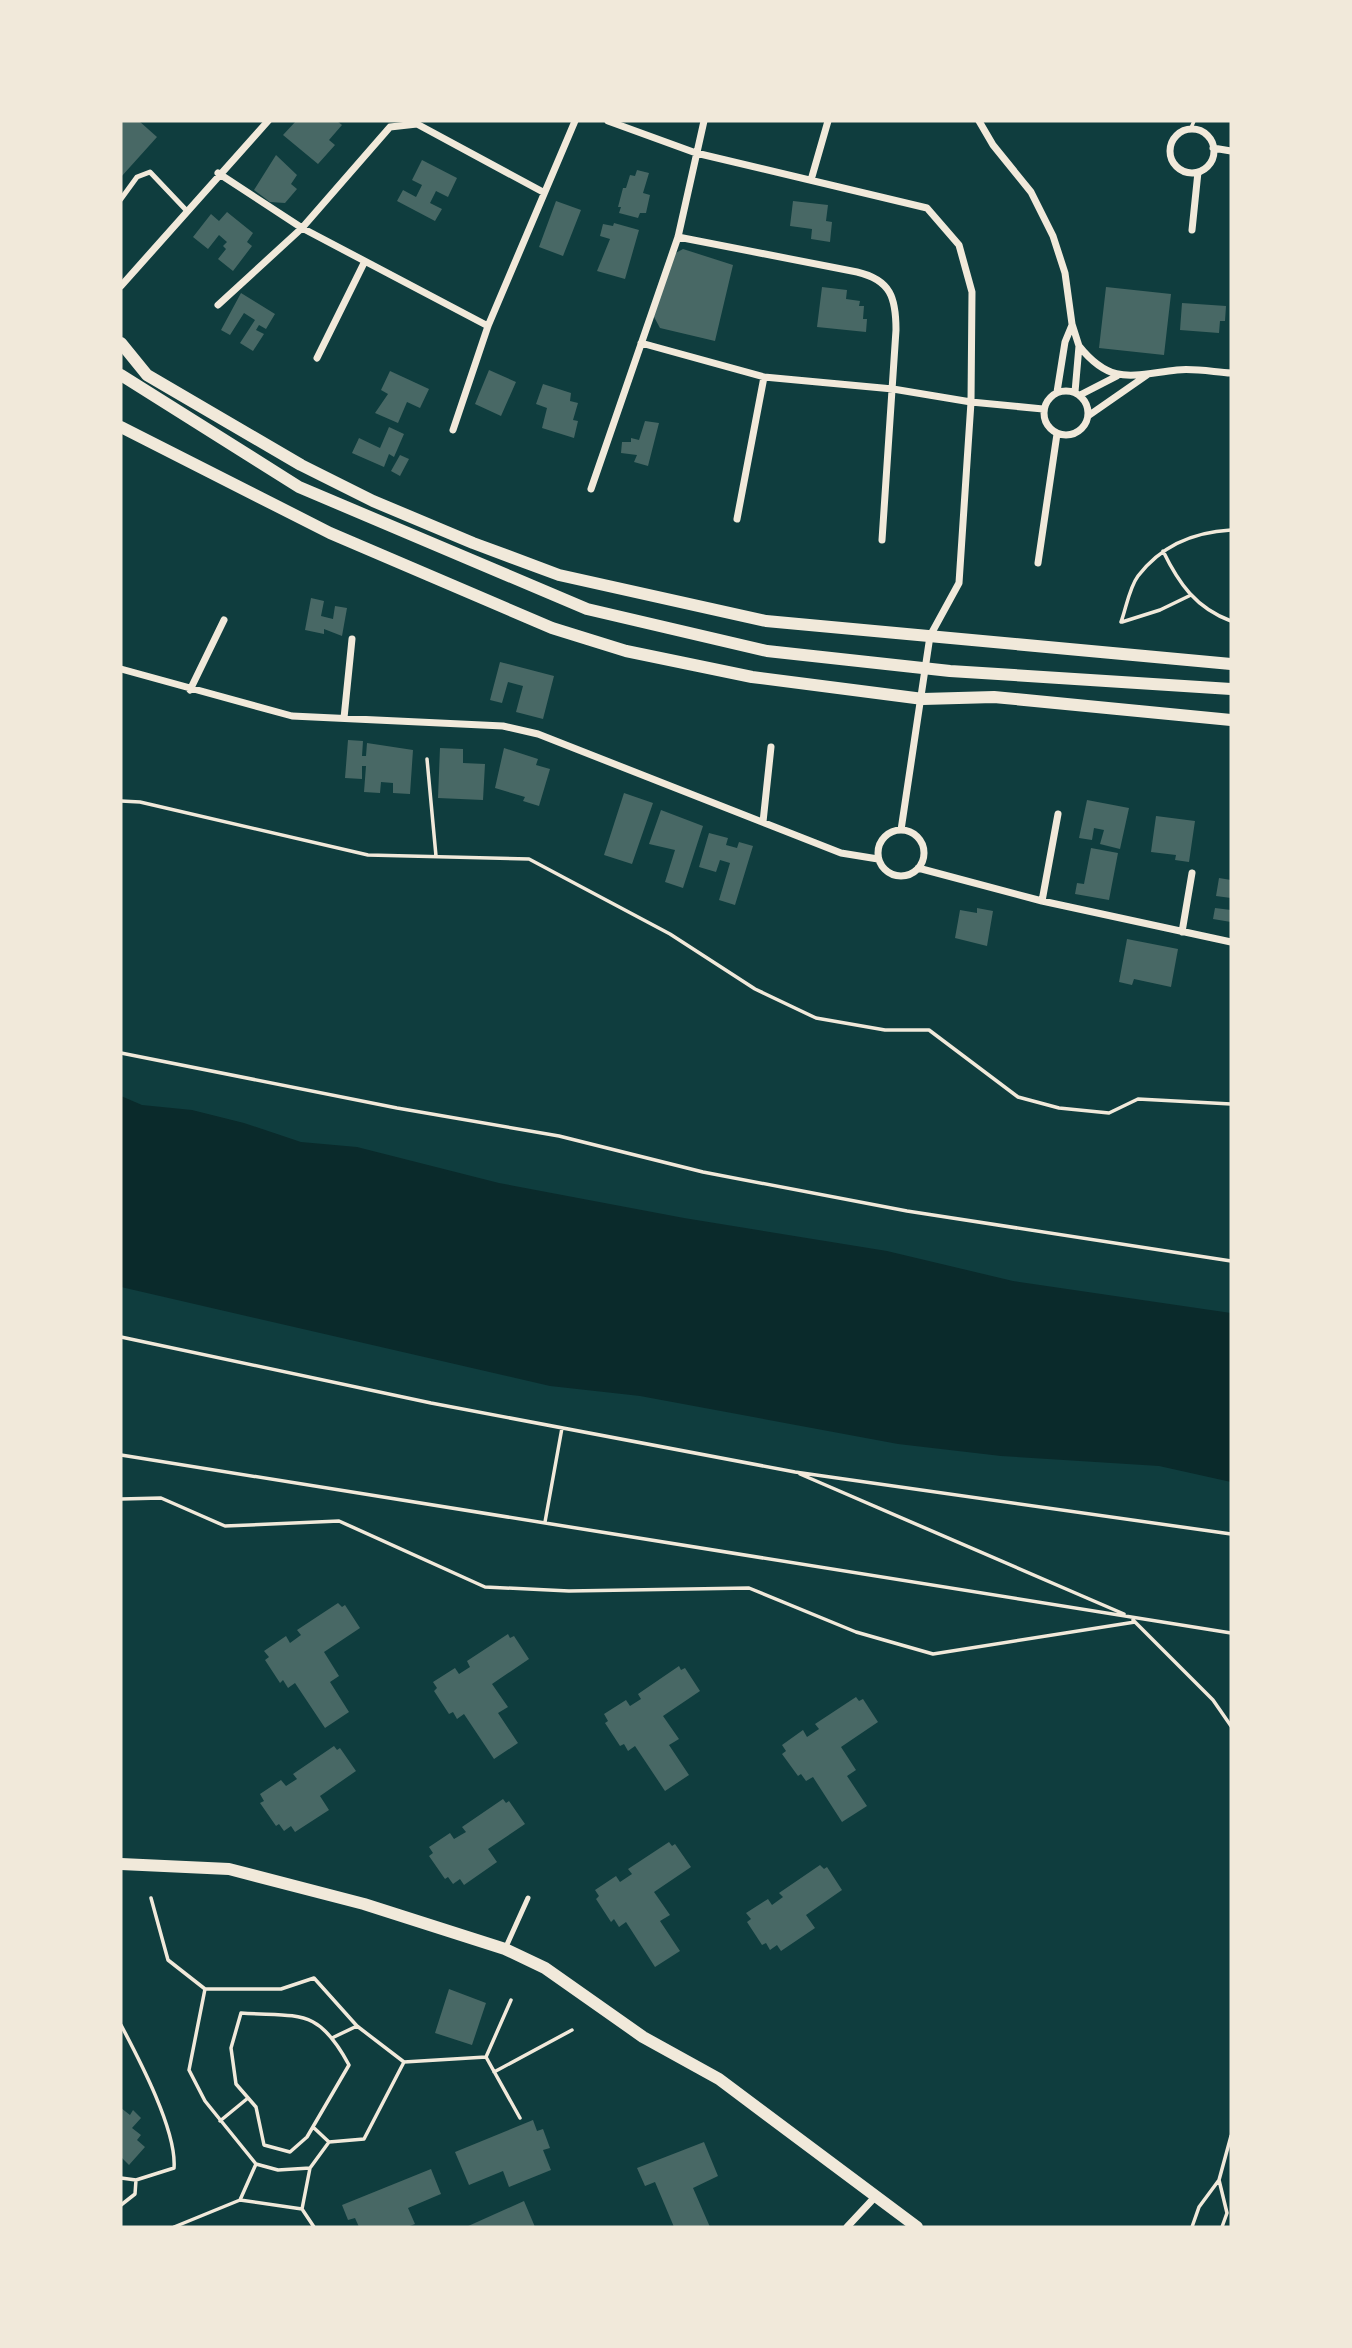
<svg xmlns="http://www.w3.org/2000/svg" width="1352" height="2348" font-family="'Varela Round',sans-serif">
<rect width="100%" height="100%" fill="#0f3d3e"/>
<path fill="#0a2a2b" d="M 121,1096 L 142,1105 L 192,1110 L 244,1123 L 301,1142 L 357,1147 L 499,1183 L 684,1218 L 887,1251 L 1013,1281 L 1231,1313 L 1231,1482 L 1159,1466 L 1001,1456 L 898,1444 L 640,1396 L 550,1386 L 121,1287 Z"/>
<path fill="#486865" d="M 121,121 L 139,121 L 157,137 L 121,177 Z
M 296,121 L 337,121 L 342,125 L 329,140 L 335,145 L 318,164 L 283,135 Z
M 276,155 L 297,175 L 291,184 L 297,189 L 285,203 L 270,202 L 254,190 Z
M 422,160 L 457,178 L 448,197 L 436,191 L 430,203 L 442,209 L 435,221 L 397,201 L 403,190 L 416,197 L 422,185 L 412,180 Z
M 637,170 L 649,173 L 643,193 L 650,195 L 646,213 L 640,213 L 638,218 L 619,213 L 621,207 L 618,207 L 623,188 L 626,188 L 630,175 L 635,176 Z
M 556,201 L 581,210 L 563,256 L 539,247 Z
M 793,201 L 828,205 L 826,221 L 832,222 L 830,242 L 811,239 L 812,229 L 790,226 Z
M 227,212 L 253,233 L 247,242 L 252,246 L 233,271 L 218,259 L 226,249 L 223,246 L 227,242 L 219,235 L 208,249 L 193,237 L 211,214 L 219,221 Z
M 614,223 L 639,230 L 625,279 L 597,271 L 610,239 L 600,236 L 603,224 L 613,226 Z
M 683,249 L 733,265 L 715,341 L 660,328 L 653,315 L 672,255 Z
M 822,287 L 847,290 L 846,299 L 860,301 L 859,306 L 864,306 L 863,319 L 867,319 L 866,332 L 817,327 Z
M 1106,287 L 1171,294 L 1164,355 L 1099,348 Z
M 241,293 L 275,314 L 266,329 L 259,325 L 256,330 L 264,334 L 253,351 L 240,343 L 255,320 L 244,313 L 230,335 L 221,330 Z
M 1182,303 L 1226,306 L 1225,321 L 1220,321 L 1219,333 L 1180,330 Z
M 489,370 L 516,382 L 501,416 L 475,404 Z
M 390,371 L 429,389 L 420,408 L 407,402 L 398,423 L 375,413 L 388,394 L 381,390 Z
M 543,384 L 571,393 L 570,401 L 578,403 L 573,420 L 578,421 L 574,438 L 542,428 L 547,408 L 536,404 Z
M 645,421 L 659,423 L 648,466 L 634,462 L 637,455 L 621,453 L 622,442 L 631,442 L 631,438 L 639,440 Z
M 389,427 L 404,434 L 394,457 L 389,454 L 384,467 L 352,453 L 359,438 L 380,448 Z
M 400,455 L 409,459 L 400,476 L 391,471 Z
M 311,598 L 324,601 L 321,616 L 333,619 L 335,606 L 347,608 L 342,636 L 324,629 L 324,634 L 305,630 Z
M 500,662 L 554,676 L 543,719 L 516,712 L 523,686 L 508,682 L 502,703 L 490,700 Z
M 348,740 L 363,741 L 362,756 L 366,756 L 367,743 L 413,750 L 410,794 L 393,793 L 393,783 L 381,782 L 380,793 L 364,792 L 366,766 L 362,766 L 362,779 L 345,778 Z
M 440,748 L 463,749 L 463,763 L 485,764 L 483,800 L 438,798 Z
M 504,748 L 538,759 L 536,765 L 550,769 L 539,806 L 523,801 L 525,797 L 495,788 Z
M 624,793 L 653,803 L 632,864 L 604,855 Z
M 1087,800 L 1129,808 L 1120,849 L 1100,844 L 1104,830 L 1094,828 L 1092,840 L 1079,838 Z
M 661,810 L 703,826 L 683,888 L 665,882 L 675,850 L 649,844 Z
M 1156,816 L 1195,821 L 1189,862 L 1175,860 L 1176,855 L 1151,852 Z
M 709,833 L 728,838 L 726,845 L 737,848 L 739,842 L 753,846 L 735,905 L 719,900 L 730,863 L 720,860 L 716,872 L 699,867 Z
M 1091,848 L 1118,853 L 1109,900 L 1075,894 L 1077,883 L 1084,884 Z
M 1219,878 L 1231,880 L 1231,898 L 1216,896 Z
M 977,908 L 993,911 L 987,946 L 955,938 L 960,910 L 977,913 Z
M 1215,908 L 1231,910 L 1231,922 L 1213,919 Z
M 1127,939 L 1178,949 L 1171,987 L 1134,979 L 1132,985 L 1119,982 Z
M 338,1603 L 342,1607 L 345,1605 L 360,1628 L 324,1652 L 339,1676 L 330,1682 L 349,1712 L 325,1728 L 295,1683 L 288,1688 L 283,1680 L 280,1683 L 265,1660 L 269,1657 L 264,1651 L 286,1636 L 290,1643 L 301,1635 L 297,1630 Z
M 508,1634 L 510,1638 L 514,1636 L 529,1659 L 492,1684 L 508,1707 L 498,1713 L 518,1743 L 494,1759 L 464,1714 L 457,1719 L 453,1712 L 449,1714 L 434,1691 L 437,1688 L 433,1682 L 455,1668 L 459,1674 L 470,1667 L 467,1661 Z
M 679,1666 L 681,1670 L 685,1668 L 700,1691 L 663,1716 L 679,1739 L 669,1745 L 689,1775 L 665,1791 L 635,1746 L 628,1751 L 624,1744 L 620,1746 L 605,1723 L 608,1721 L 604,1714 L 626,1700 L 630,1706 L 641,1699 L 638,1694 Z
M 856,1697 L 859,1701 L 863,1699 L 878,1722 L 841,1747 L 856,1770 L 847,1776 L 867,1806 L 842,1822 L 813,1777 L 806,1781 L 801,1774 L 798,1776 L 782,1754 L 786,1751 L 782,1745 L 803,1730 L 807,1737 L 819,1729 L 815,1724 Z
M 334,1746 L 337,1750 L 340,1748 L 356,1771 L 320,1796 L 329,1810 L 295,1832 L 291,1826 L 284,1831 L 279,1824 L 276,1826 L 260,1803 L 264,1801 L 260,1794 L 281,1780 L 286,1786 L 297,1779 L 293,1774 Z
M 503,1799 L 506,1803 L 509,1801 L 525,1824 L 488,1849 L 497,1862 L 464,1885 L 460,1879 L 453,1884 L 448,1877 L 445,1879 L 429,1856 L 433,1853 L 429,1847 L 450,1833 L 454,1839 L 466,1832 L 462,1827 Z
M 669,1842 L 672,1846 L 675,1844 L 691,1867 L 654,1892 L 670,1915 L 660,1921 L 680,1951 L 655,1967 L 626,1922 L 619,1927 L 614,1919 L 611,1922 L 596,1899 L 599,1896 L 595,1890 L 616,1876 L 620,1882 L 632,1874 L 628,1869 Z
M 820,1865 L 824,1869 L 827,1867 L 842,1890 L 806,1915 L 815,1928 L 781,1951 L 777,1945 L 770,1950 L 766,1943 L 762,1945 L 747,1922 L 751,1919 L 746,1913 L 768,1899 L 772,1905 L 783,1897 L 779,1893 Z
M 449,1989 L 486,2003 L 472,2045 L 435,2033 Z
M 121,2108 L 130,2115 L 133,2110 L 141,2118 L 132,2128 L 141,2135 L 137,2140 L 145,2147 L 129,2165 L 121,2157 Z
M 533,2120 L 537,2131 L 543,2129 L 550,2148 L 543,2150 L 551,2170 L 509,2187 L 503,2171 L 469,2185 L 455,2152 Z
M 704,2142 L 718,2176 L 693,2188 L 710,2227 L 674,2227 L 655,2182 L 645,2186 L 637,2168 Z
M 431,2169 L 441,2194 L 408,2208 L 415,2224 L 407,2227 L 359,2227 L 355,2218 L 348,2220 L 342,2205 Z
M 524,2201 L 535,2227 L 466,2227 Z"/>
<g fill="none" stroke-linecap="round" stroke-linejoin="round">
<path stroke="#f1e9da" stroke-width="3.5" d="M 1191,128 L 1194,121
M 1163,551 C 1179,584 1196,608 1231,621
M 1121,622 C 1126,609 1129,588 1138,576 C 1161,546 1194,532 1231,530
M 1122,622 L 1160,610 L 1191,595
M 427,759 L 436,856
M 121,801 L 140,802 L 368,855 L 529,859 L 670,934 L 755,989 L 816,1018 L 885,1030 L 929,1030 L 1018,1097 L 1059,1108 L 1109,1113 L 1138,1099 L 1231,1104
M 121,1053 L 397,1108 L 559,1136 L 703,1172 L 907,1211 L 1231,1261
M 121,1337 L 431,1403 L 795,1472 L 1231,1534
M 121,1455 L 1231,1633
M 800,1474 L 1124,1614
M 121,1499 L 161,1498 L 225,1526 L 339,1521 L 485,1587 L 569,1591 L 749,1588 L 856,1632 L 933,1654 L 1135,1622
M 545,1522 L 562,1428
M 1133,1620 L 1213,1700 L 1231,1726
M 151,1898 L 168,1960 L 205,1989 L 281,1989 L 314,1978 L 357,2026 L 404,2062
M 205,1989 L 189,2070 L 205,2101 L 256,2164 L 278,2170 L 310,2168
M 511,2000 L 486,2057 L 520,2118
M 241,2013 C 300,2017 318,2007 349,2065 L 307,2137 L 290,2152 L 264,2145 L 256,2107 L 236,2084 L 231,2048 Z
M 121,2025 C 139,2059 177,2131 174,2168 L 136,2180 L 121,2178
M 334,2037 L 357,2026
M 494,2072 L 572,2030
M 220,2121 L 248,2098
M 313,2127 L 329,2142
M 240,2200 L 256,2164
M 121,2205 L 135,2194 L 136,2180
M 174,2227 L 240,2200 L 302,2209
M 314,2227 L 302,2209 L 310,2168 L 329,2142 L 364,2139 L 404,2062 L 486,2057
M 1192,2227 L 1199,2207 L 1219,2180
M 1222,2227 L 1227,2213 L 1219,2180 L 1231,2136"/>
<path stroke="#f1e9da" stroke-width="5" d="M 121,199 L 137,177 L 150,172 L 186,210
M 505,1949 L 528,1898"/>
<path stroke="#f1e9da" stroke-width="7" d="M 608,121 L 696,153 L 927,208 L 959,245 L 972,292 L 971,402 L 959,583 L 930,636 L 901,830
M 979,121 L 993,145 L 1031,192 L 1053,236 L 1065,273 L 1072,324 L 1079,346 L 1075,392
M1170 151a22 22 0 1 1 44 0a22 22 0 1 1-44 0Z
M 1213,148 L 1231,151
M 218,173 L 302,228 L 488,326
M 811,180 L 828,121
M 1192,230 L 1198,172
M 678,237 L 857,272 C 891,280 896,298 896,330 L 882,540
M 121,286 L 268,121
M 218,305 L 302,228 L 390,127 L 417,124 L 543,192
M 641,343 L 764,377 L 893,389 L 971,402 L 1043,409
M 1079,346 C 1111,386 1132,375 1177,370 C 1194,368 1214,372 1231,373
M 317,358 L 364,263
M1044 413a22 22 0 1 1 44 0a22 22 0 1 1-44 0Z
M 1057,392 L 1065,342 L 1072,325
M 1080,395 L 1117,376
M 1088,416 L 1147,375
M 453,430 L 488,326 L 575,121
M 591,489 L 678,237 L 704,121
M 737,519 L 764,377
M 1038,563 L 1057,434
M 121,669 L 292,716 L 503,726 L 538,734 L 841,853 L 878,859
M 190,690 L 224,620
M 344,718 L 352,639
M 763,822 L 771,747
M878 853a23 23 0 1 1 46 0a23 23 0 1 1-46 0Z
M 918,868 L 1042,901 L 1231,942
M 1042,901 L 1058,814
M 1182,932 L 1192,873
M 847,2227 L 875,2197"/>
<path stroke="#f1e9da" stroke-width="12" d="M 121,343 L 147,375 L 301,465 L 373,501 L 473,543 L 559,575 L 766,621 L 1231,664
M 121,375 L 299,487 L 587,609 L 767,651 L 950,671 L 1231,689
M 121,427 L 330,533 L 552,628 L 626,651 L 752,677 L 923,699 L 994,697 L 1231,720
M 121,1864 L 229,1869 L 364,1904 L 505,1949 L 545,1968 L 643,2037 L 719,2079 L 917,2227"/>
</g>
<rect width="1352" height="2348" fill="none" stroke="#f1e9da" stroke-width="245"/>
</svg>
